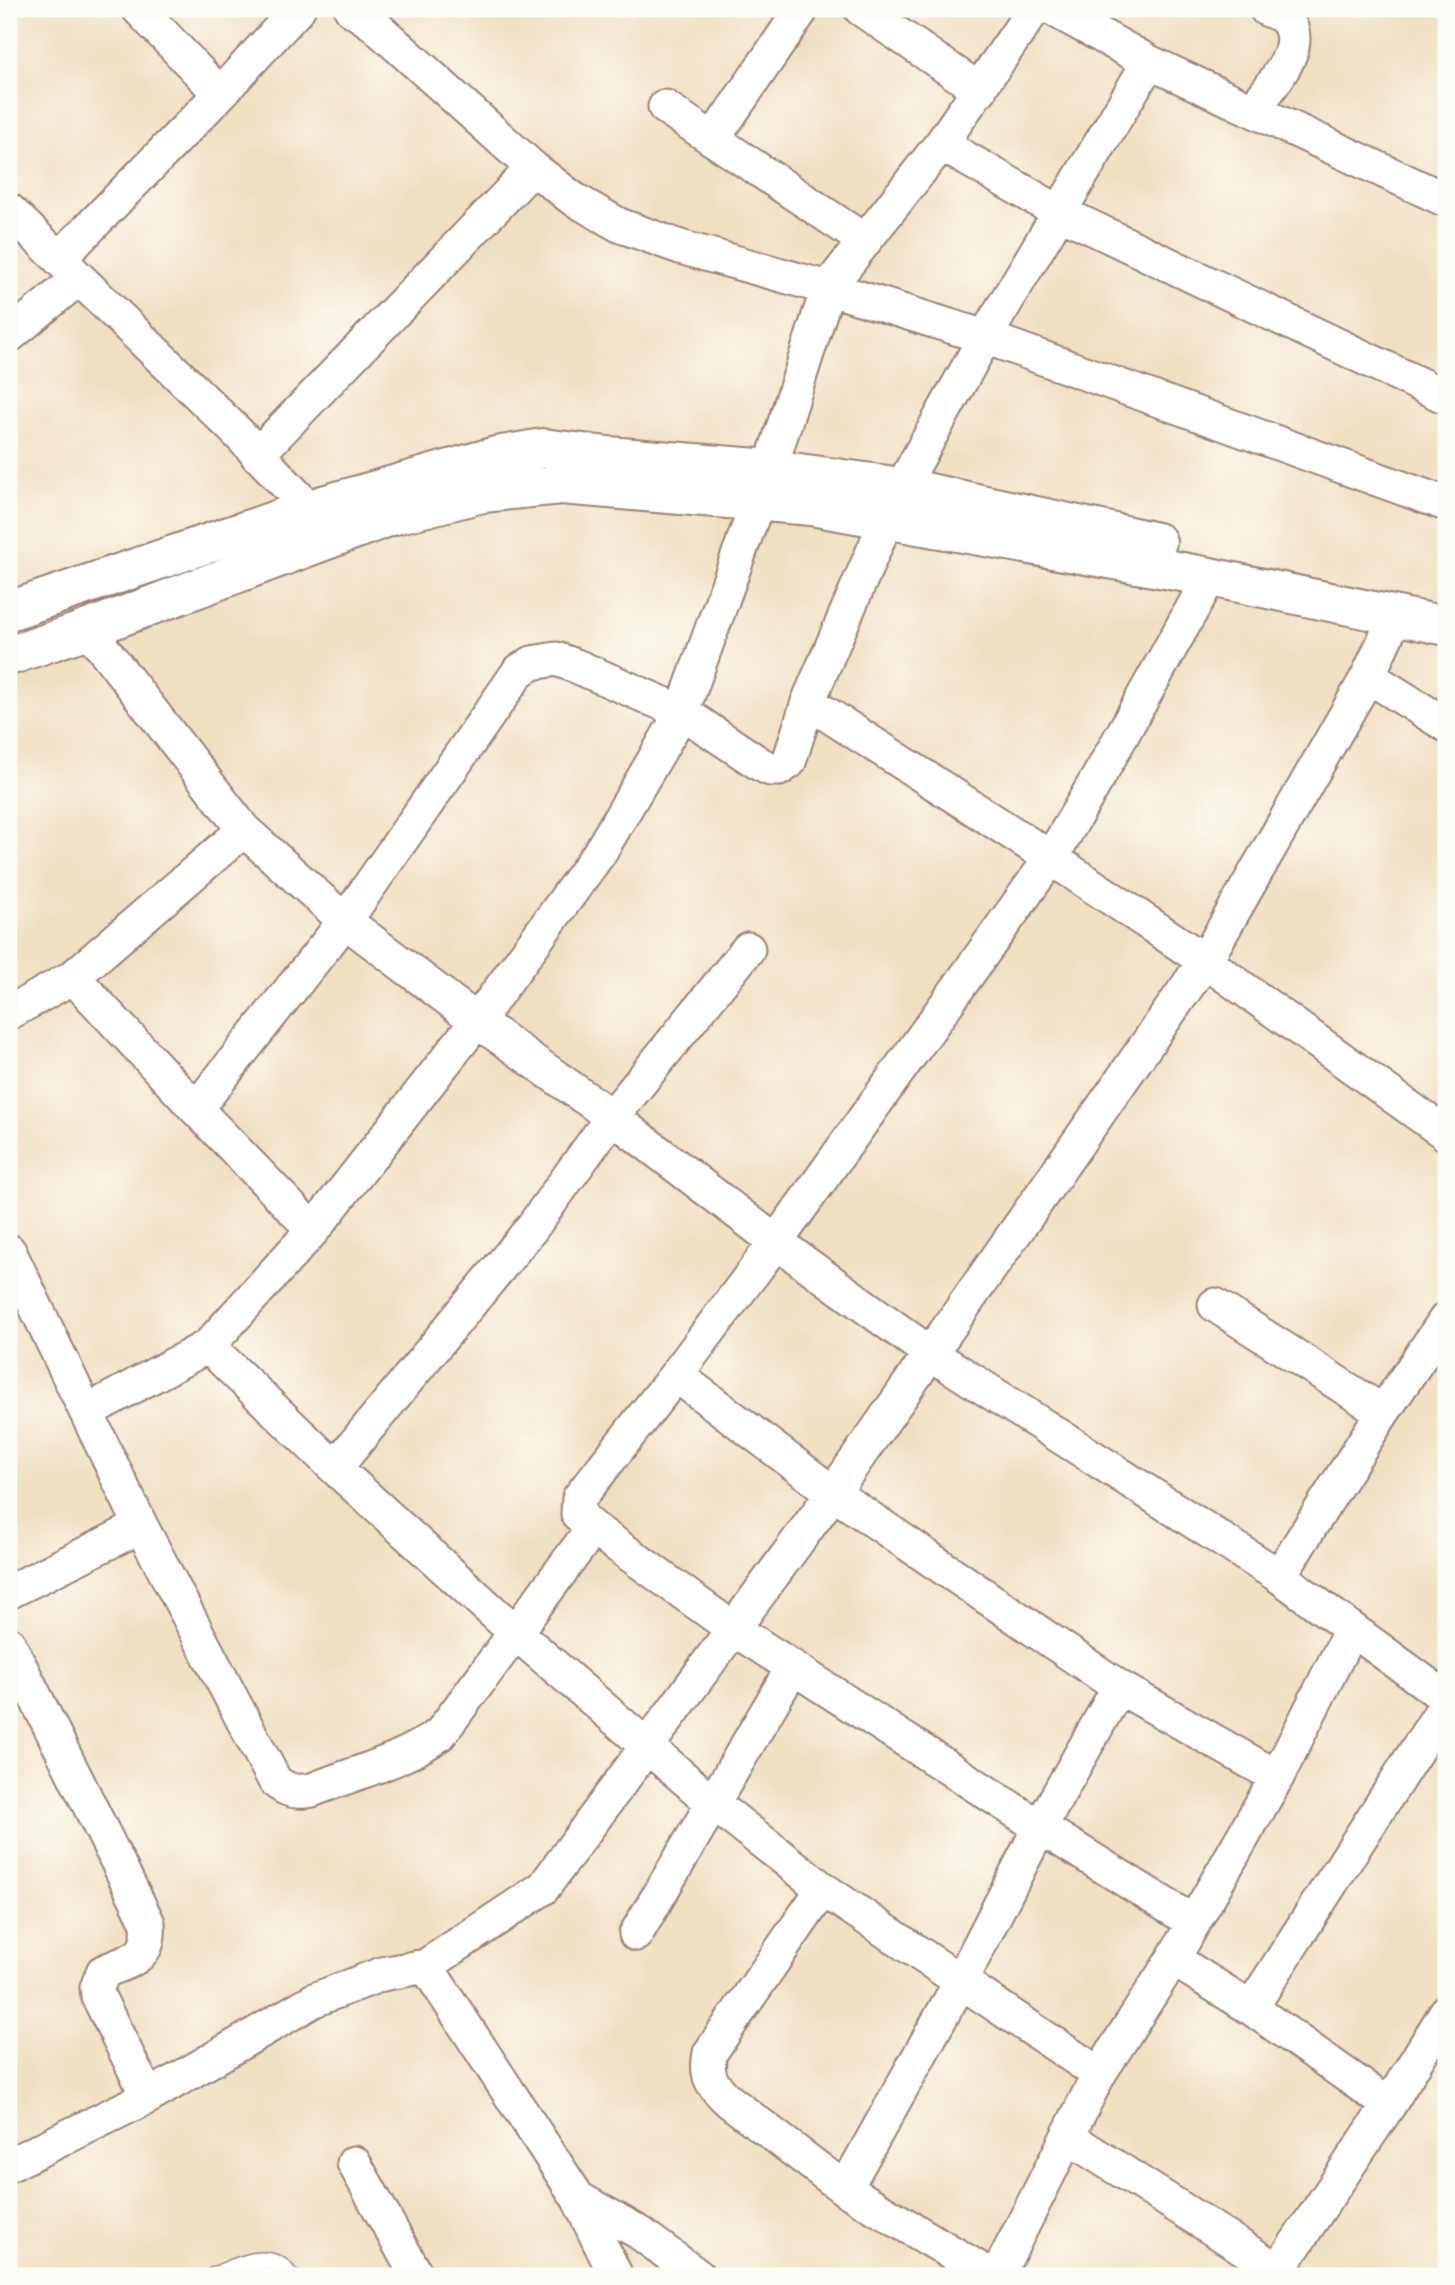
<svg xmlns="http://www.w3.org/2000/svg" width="1455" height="2285" font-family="Kalam,sans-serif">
<rect width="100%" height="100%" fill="#fdfcf7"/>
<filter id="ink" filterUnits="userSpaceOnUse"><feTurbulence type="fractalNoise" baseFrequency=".0143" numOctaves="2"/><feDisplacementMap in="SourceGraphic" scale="14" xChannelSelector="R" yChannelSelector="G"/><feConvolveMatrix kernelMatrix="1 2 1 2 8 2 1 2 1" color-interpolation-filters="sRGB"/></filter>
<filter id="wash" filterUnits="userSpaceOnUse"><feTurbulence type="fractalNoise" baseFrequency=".00686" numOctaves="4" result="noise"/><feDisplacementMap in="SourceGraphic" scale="28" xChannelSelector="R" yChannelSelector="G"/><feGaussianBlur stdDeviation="1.57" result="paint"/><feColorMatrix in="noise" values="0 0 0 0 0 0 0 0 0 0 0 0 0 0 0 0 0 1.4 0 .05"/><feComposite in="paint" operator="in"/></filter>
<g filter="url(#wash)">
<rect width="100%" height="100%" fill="#f0e0c2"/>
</g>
<g filter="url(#ink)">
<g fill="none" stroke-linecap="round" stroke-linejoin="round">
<defs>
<path id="service" d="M 213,2276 C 237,2266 271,2247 290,2276"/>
<path id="minor" d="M 139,9 L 220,94
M 351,9 L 372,23 L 533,168 L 572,198 L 619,225 L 680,247 L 828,288 L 985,337 L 902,487
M 861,9 L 980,90
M 1053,9 L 1149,62 L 1446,200
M 1149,62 L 985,337 L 1446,504
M 665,107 L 865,241
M 1253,110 C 1269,88 1310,45 1285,19 C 1281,14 1272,12 1266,9
M 713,139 L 802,9
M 941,144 L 1059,212 L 1446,397
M 9,210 L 237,432 L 309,509
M 59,259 L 220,94 L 298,9
M 9,336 L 79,278
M 257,455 L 533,168
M 770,469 L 828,288 L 941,144 L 1034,9
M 88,629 L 244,830 L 345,921 L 477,1021 L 612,1117 L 776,1242 L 931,1354 L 1279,1576 L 1446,1698
M 1368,676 L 1446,725
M 808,702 L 1051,858 L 1205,961 L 1446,1134
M 73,977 L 196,1109 L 313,1230
M 9,1013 L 73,977 L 244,830
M 196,1109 L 345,921 L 519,671 L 532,663 L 556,659 L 576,666 L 682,712 L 760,764 L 770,769 L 779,769 L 789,762 L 808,702 L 887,519
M 9,1251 L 141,1526 L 275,1781 C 287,1791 296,1793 312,1790 C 354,1773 403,1761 440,1734 L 593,1528
M 1215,1305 L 1383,1412
M 208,1346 L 335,1468 L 516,1633 L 714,1804 L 823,1889 L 1099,2074
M 676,1375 L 833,1493 L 1119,1687 L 1277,1777
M 88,1411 L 208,1346 L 313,1230 L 477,1021 L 600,852 L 682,712 L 758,501
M 335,1468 L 531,1229 L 612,1117 L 748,949
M 1279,1576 L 1383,1412 L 1446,1319
M 9,1592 L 141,1526
M 9,1644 L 148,1923 C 151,1959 132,1959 103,1972 L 97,1988 L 98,1996 L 148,2097
M 823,1889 L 710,2053 C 705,2077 712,2085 729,2101 L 845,2189 L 991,2276
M 1193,1922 L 1040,1827 L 732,1628 L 593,1528 L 578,1514 L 579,1498 L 676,1375 L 776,1242 L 1051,858 L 1103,769 L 1210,577
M 636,1934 L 793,1667
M 1173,1959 L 1251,2008 L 1389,2105
M 426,1966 L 578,2198 L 616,2276
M 1251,2008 L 1446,1704
M 1068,2137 L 1287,2276
M 354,2163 L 417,2276
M 9,2165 L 148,2097 L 314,2000 L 382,1974 L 426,1966 L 543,1888 L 833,1493 L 1205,961 L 1368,676 L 1395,617
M 845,2189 L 961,1981 L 1040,1827 L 1119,1687
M 578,2198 L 640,2233 L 698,2276
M 997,2276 L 1099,2074 L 1173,1959 L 1277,1777 L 1351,1630
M 1274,2276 L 1389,2105 L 1446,2012"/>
<path id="tertiary" d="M 9,611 L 309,509 L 496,456 L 543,448 L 608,456 L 770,469 L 902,487 L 1157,542
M 9,656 L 88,629 L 391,516 L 483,493 L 561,485 L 811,506 L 1210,577 L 1446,626"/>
</defs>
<use href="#service" stroke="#9d8076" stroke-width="19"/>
<use href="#minor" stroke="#9d8076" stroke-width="37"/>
<use href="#tertiary" stroke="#9d8076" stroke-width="42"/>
<use href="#service" stroke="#fff" stroke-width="16"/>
<use href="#minor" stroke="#fff" stroke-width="33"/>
<use href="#tertiary" stroke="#fff" stroke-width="38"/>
</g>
</g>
<rect width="1455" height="2285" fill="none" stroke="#fdfcf7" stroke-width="35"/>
</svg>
